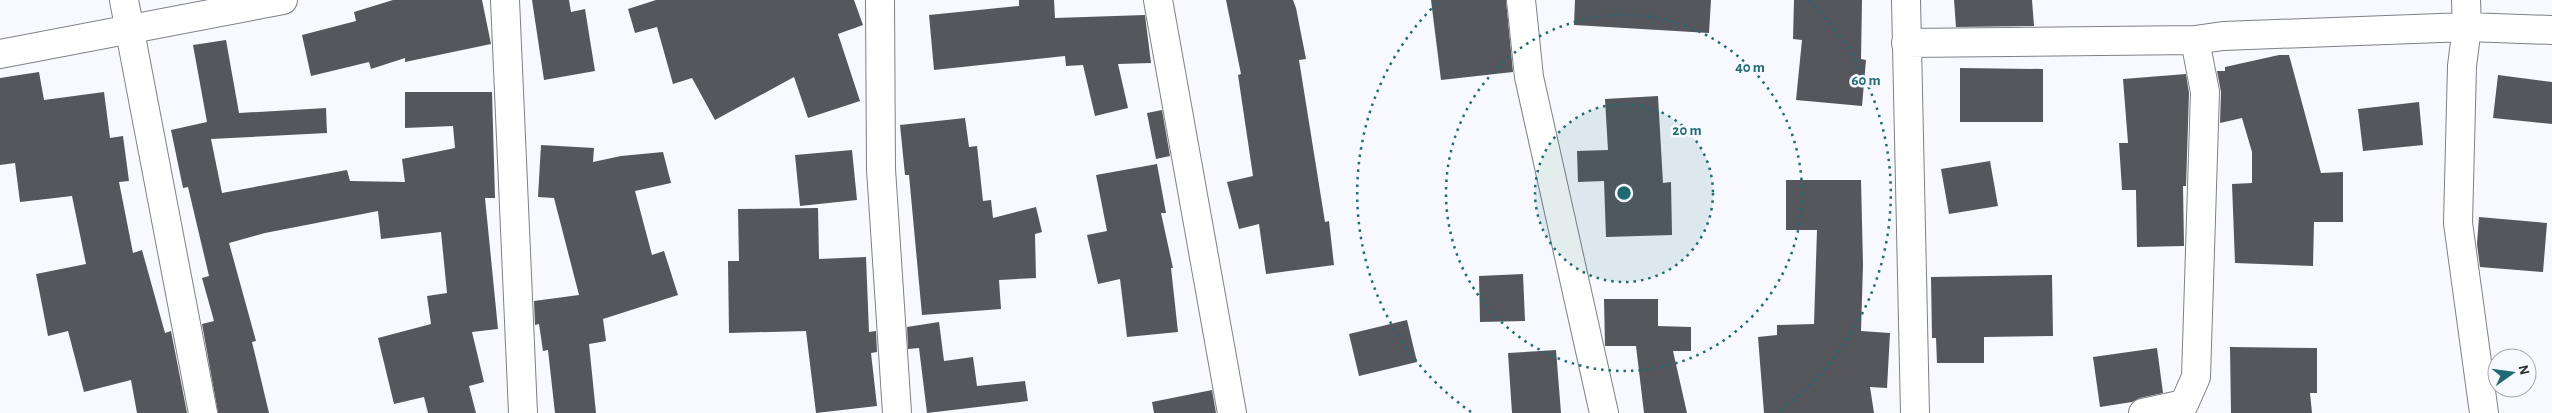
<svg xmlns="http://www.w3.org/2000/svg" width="2552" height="413" font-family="'Alegreya Sans',sans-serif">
<rect width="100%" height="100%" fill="#f7f9ff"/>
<path fill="#55575d" d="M 393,0 L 482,0 L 491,44 L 405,62 L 405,58 L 371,69 L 369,62 L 311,76 L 302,35 L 356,21 L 354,12 Z
M 532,0 L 569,0 L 571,12 L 585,9 L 595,71 L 544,80 Z
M 656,0 L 854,0 L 863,25 L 838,34 L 860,101 L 808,118 L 794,77 L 715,120 L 692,78 L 673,84 L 657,27 L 635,33 L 628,9 Z
M 1019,0 L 1054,0 L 1055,18 L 1145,15 L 1151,63 L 1118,64 L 1128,108 L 1095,116 L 1083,65 L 1066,66 L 1065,56 L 934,70 L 929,15 L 1019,6 Z
M 1226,0 L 1293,0 L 1296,8 L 1306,59 L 1299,60 L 1325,222 L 1329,221 L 1334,265 L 1266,274 L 1259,224 L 1239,229 L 1227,182 L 1253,176 L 1238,75 L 1241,74 Z
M 1431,0 L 1506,0 L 1513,72 L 1441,80 Z
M 1575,0 L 1711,0 L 1709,33 L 1574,25 Z
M 1794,0 L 1862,0 L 1861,59 L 1866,60 L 1862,106 L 1796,100 L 1802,40 L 1793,39 Z
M 1954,0 L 2032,0 L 2034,26 L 1956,27 Z
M 226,40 L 239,113 L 326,108 L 327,133 L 211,139 L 222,193 L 347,170 L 350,181 L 405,182 L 402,159 L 455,148 L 453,126 L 405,128 L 405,92 L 492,92 L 495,198 L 485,198 L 498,329 L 472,332 L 484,382 L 469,386 L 476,413 L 428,413 L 424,397 L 394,404 L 378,338 L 431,324 L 427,296 L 447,293 L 441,232 L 381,239 L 378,211 L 265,233 L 229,243 L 256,341 L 252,342 L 269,413 L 218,413 L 202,324 L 214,321 L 202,278 L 209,276 L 188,187 L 183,188 L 171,130 L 207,122 L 193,45 Z
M 2279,55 L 2289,55 L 2321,173 L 2343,172 L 2343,222 L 2314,222 L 2313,266 L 2235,263 L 2232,184 L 2252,183 L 2252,152 L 2242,118 L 2220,123 L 2221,92 L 2217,71 L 2225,71 L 2225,67 Z
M 1960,68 L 2043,69 L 2043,122 L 1960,122 Z
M 39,72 L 44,100 L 104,92 L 110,138 L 123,136 L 129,181 L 119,182 L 133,253 L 142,250 L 165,333 L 171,331 L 187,413 L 137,413 L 131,380 L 84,392 L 68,331 L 48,336 L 36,274 L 86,264 L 72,196 L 20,202 L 15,163 L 0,165 L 0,78 Z
M 2186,74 L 2189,93 L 2186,186 L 2183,186 L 2184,246 L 2137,247 L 2136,190 L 2122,190 L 2119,143 L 2128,143 L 2123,79 Z
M 2498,75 L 2552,82 L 2552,124 L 2493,118 Z
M 1658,96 L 1663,183 L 1671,182 L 1672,235 L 1606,237 L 1604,181 L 1578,182 L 1577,151 L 1608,150 L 1605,99 Z
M 2419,102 L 2423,145 L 2363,151 L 2358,109 Z
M 1162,110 L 1170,156 L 1156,159 L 1147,113 Z
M 965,118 L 969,147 L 977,146 L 983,201 L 991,200 L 993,218 L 1036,207 L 1042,232 L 1035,234 L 1036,278 L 999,280 L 1001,309 L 922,315 L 909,175 L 905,175 L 900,125 Z
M 541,145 L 594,148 L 593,162 L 621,156 L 663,152 L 671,183 L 635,191 L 652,255 L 664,251 L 678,295 L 603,319 L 606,341 L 589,344 L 596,413 L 555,413 L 548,350 L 543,351 L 539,324 L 535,325 L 534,301 L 579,295 L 554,198 L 538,197 Z
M 852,150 L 857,200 L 800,206 L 795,155 Z
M 1990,161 L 1998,206 L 1949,214 L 1941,169 Z
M 1157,164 L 1166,213 L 1161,213 L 1173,268 L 1171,268 L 1178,332 L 1127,337 L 1120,279 L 1098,284 L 1087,235 L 1107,231 L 1096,175 Z
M 1786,180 L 1861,180 L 1863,265 L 1861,331 L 1890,333 L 1887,388 L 1870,387 L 1874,413 L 1764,413 L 1758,337 L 1777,335 L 1777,325 L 1814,324 L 1817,230 L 1786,230 Z
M 818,208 L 819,259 L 866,257 L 869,332 L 876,331 L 877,352 L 871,353 L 877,406 L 816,413 L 806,331 L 729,333 L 728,261 L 739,261 L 738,209 Z
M 2479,217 L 2547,223 L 2543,272 L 2480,267 L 2477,244 Z
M 1523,274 L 1525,321 L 1480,322 L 1479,276 Z
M 2052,275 L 2053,336 L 1984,337 L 1984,363 L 1937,363 L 1936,338 L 1932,338 L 1931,277 Z
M 1604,299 L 1658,299 L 1658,326 L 1691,327 L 1691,351 L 1673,351 L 1687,413 L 1644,413 L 1636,346 L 1605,346 Z
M 1407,320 L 1417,362 L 1359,376 L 1349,334 Z
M 939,322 L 944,361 L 973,357 L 977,386 L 1025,381 L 1028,401 L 927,413 L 919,348 L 908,349 L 907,327 Z
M 2230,347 L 2317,348 L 2317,393 L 2310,393 L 2312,413 L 2231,413 Z
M 2157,348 L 2163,393 L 2140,398 L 2132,402 L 2100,407 L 2093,357 Z
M 1556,350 L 1561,413 L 1512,413 L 1508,353 Z
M 1212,390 L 1216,413 L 1154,413 L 1152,402 Z"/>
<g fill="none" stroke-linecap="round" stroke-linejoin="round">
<defs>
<path id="minor" d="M 124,0 L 203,413
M 505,0 L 523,413
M 880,0 L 881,169 L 897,413
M 1158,0 L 1232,413
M 1521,0 L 1529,77 L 1604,413
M 1906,0 L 1915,413
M 2466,0 L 2467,27 L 2462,66 L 2458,223 L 2484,413
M 1906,43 L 2195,40
M 0,54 L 283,0
M 2143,413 L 2184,404 L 2196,377 L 2205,92 L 2195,40 L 2223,36 L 2467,27 L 2552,30"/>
</defs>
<use href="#minor" stroke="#7e8086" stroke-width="30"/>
<use href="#minor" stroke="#fff" stroke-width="28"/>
</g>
<circle cx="1624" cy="193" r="89" fill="#1f6a73" fill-opacity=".12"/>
<g fill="none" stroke="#1f6a73" stroke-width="2.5" stroke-dasharray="2.5 5">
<circle cx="1624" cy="193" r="89"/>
<circle cx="1624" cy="193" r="178"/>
<path d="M1471 412A267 267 0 0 1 1439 1M1809 1A267 267 0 0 1 1777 412"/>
</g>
<circle cx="1624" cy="193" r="8" fill="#1f6a73" stroke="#f7f9ff" stroke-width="2.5"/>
<g font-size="15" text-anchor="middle" font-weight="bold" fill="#1f6a73" stroke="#f7f9ff" stroke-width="5" stroke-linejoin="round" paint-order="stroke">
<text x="1750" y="72">40 m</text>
<text x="1866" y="85">60 m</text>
<text x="1687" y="135">20 m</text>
</g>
<g transform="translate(2512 373) rotate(76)"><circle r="24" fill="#f7f9ff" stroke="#a6a7ac"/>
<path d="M0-4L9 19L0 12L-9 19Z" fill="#1f6a73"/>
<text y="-8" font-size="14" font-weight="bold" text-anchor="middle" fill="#2c2d2f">N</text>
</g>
</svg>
